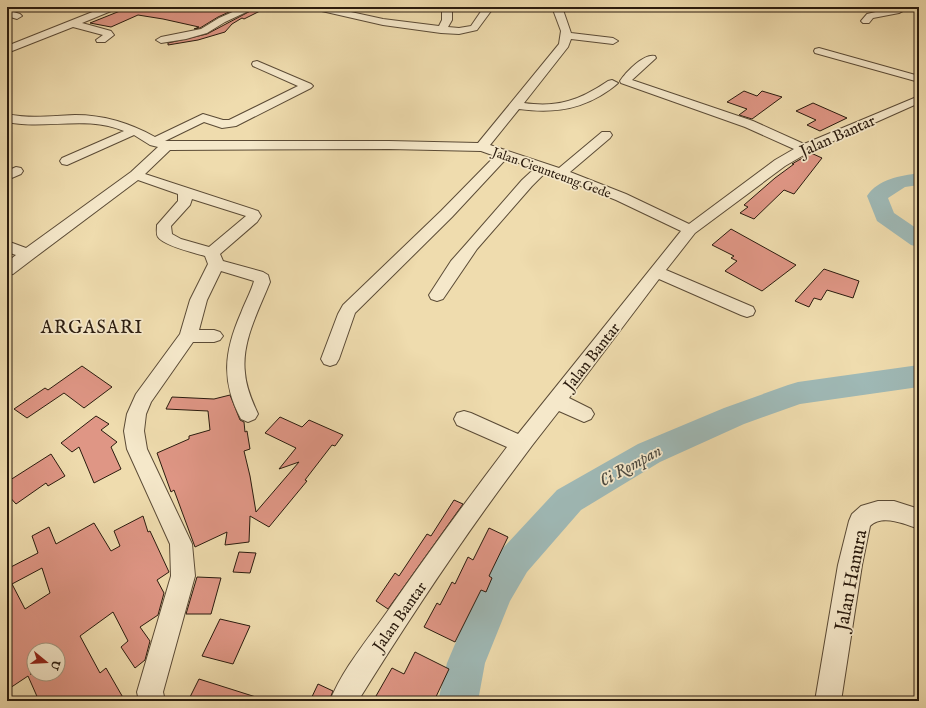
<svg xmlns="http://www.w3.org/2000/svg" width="926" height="708" font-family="'IM FELL English',serif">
<rect width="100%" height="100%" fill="#efdcae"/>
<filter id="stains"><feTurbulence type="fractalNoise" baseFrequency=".005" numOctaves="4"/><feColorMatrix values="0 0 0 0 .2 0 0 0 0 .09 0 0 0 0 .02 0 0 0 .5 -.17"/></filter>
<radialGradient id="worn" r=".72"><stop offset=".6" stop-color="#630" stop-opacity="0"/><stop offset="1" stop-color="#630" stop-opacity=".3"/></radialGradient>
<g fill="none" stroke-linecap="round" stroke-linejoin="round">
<path fill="#9fb9b6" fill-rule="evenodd" d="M 919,173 L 919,185 L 905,187 L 888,198 L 894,213 L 919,230 L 919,247 L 911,245 L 877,221 L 867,196 C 878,179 900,176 919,173 Z
M 919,365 L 919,387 L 800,404 L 744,424 L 660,462 L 581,510 L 527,572 L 510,601 L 485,663 L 478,701 L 438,701 L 447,663 L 483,578 L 503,548 L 557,490 L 638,444 L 724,408 L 788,385 L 798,382 Z"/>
</g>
<path fill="#df9685" stroke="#2a1b0e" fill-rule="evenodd" d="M 130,7 L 214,8 L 240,7 L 218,17 L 200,28 L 194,29 L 199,27 L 163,19 L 138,15 L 111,27 L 90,23 Z
M 258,7 L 268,7 L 244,19 L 242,18 L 232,24 L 225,32 L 198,40 L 168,45 L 168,43 L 207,34 Z
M 744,91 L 757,96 L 762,91 L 782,97 L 752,119 L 739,115 L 747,109 L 727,102 Z
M 813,103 L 847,118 L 820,131 L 807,125 L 816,120 L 796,111 Z
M 811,153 L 822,158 L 794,194 L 784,190 L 754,219 L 740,213 L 748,207 L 744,205 L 775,178 L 794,164 L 792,164 Z
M 731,229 L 796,265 L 762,291 L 725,271 L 737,261 L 731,258 L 734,256 L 712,245 Z
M 824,269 L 859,281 L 853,298 L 827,290 L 821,300 L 814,298 L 809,307 L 795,301 Z
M 82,366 L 112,387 L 84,408 L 64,393 L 27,418 L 14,409 L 45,388 L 48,390 Z
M 230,395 L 240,420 L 244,422 L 245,432 L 247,431 L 250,449 L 244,451 L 250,476 L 256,512 L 299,462 L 279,469 L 296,448 L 265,433 L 280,417 L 302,427 L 309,420 L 343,435 L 335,446 L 332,445 L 305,480 L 307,481 L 269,527 L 250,516 L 249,542 L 225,545 L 227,532 L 195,547 L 174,490 L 171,492 L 157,453 L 189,439 L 189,436 L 210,430 L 208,411 L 166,409 L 172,397 L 214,399 Z
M 96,416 L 109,424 L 101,430 L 117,442 L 111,447 L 121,469 L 94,483 L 79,447 L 72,452 L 61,443 Z
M 51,454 L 65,476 L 48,486 L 46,483 L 16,504 L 7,494 L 7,482 Z
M 454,500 L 463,504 L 388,609 L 376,601 L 395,573 L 399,576 L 427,534 L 431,536 Z
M 143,516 L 148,532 L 150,531 L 169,572 L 157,580 L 164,593 L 158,615 L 140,627 L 150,641 L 145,660 L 135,668 L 121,647 L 128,641 L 113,612 L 80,636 L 100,673 L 106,668 L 125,701 L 39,701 L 28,676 L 7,690 L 7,569 L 38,553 L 32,536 L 49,527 L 56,544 L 94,523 L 111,551 L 120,546 L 114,531 ZM 42,568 L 50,593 L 25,609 L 12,584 ZM 34,650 L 58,650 L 58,674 L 30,674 L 34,672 Z
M 489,528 L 508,537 L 489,576 L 492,578 L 486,592 L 481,590 L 455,642 L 424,627 L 437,603 L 440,605 L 452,582 L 455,584 L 468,557 L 473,560 Z
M 239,552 L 256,553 L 250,573 L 233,572 Z
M 197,577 L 221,578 L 211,614 L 186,614 Z
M 220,619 L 250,626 L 233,664 L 202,656 Z
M 415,652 L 449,669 L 434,701 L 384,701 L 376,696 L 392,668 L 404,674 Z
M 199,679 L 259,698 L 259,701 L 188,701 Z
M 318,684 L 333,691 L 329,701 L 310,701 Z"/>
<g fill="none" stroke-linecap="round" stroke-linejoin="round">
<defs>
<path id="minor" d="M 105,7 L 118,7 L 116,9 L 82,23 L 111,31 L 114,35 L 105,42 L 97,42 L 96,40 L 103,35 L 73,27 L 7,53 L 7,46 Z
M 244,7 L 257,7 L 225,22 L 207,33 L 186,39 L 161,43 L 156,40 L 161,37 L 201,29 L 219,18 Z
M 311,7 L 328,7 L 383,19 L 439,26 L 442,20 L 442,7 L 452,7 L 452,20 L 448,27 L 459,28 L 471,26 L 484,7 L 494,7 L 477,30 L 459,34 L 441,33 L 383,25 L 313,9 Z
M 552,7 L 562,7 L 571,33 L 613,38 L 618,41 L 613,44 L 571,39 L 568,47 L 524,103 C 558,108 580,100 608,81 L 612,80 L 618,83 C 613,88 606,92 600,96 C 574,111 548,113 519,109 L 490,145 L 559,168 L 602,132 L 610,132 L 612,135 L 610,138 L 570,172 L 626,194 L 689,224 L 775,160 L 794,149 L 745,127 L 621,83 L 620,81 C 626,72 644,53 655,56 L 656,58 L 632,80 L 753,121 L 804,144 L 919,96 L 919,103 L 809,152 L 785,166 L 695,233 L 666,270 L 753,307 L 755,311 L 753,315 L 747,317 L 741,315 L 659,279 L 569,398 L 591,409 L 594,414 L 591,419 L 584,422 L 559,411 C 486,503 420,601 358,701 L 330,701 C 342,670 368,639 387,612 C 426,556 466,501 507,447 L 457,425 L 454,419 L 457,413 L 464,411 L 471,413 L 518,434 L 681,231 L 616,200 L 546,172 L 532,186 L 477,249 L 443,299 L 437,301 L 431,299 L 429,295 L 451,261 L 467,243 L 522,180 L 535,168 L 506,159 L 452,217 L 355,313 L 339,359 L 336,364 L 330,366 L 324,364 L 321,359 L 338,314 L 343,305 L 441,211 L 495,156 L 481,151 L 389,149 L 170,150 L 145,174 L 258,211 L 261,216 L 257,222 L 220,254 L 223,261 L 263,272 L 268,275 L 270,282 C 259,310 241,342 245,373 C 246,387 252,401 258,414 L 255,419 L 248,422 L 241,419 C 221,381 224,352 241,313 C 245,302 251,292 254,281 L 221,271 L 207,300 L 199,330 L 214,330 L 220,332 L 223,336 L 220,340 L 214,342 L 193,342 L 151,402 L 146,414 L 144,431 L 147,449 L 192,544 L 195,576 L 163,692 L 165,701 L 139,701 L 137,692 L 171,576 L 170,544 L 127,449 L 124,431 L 127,414 L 136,394 L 180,334 L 190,300 L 208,264 L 205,256 C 195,253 164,246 158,237 C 156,234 157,229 157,225 L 178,201 L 178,194 L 138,180 L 34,258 L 13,274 L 7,275 L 7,262 L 16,255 L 7,252 L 7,241 L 26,248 L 131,172 L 158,147 L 150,145 L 134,135 L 67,165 L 62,164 L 60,161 L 62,158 L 124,131 C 86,115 46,130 7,122 L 7,114 C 30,119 52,116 75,115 C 104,115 130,123 155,137 L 203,114 L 223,120 L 229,120 L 298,86 L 253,66 L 252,64 L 253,62 L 257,61 L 311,84 L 313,86 L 311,88 L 236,126 L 222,128 L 204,122 L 165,141 L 389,141 L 478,143 L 559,44 L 561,31 ZM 192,199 L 246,216 L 209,247 L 181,239 L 172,234 L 171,226 L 190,205 Z
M 897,7 L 910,7 L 899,13 L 873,18 L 869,23 L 863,23 L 861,21 L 867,14 Z
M 7,10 L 20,14 L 22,16 L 17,19 L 7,16 Z
M 819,48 L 919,76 L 919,82 L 815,53 L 814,51 L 815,49 Z
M 16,167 L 21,168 L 23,171 L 21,174 L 7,180 L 7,171 Z
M 878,501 L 894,501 L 919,509 L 919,529 C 904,524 883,514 870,526 L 862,565 L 841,701 L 815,701 L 838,565 L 849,521 L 852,514 L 861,506 Z"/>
</defs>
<use href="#minor" stroke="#5b4b36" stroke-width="2"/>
<use href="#minor" fill="#f5e8ca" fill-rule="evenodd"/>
</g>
<g text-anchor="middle" stroke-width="3.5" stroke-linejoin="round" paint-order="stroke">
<g font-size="13" fill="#2a1b0e" stroke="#f5e8ca">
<text transform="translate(552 172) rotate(20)" y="5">Jalan Cieunteung Gede</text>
</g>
<g font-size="16" fill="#2a1b0e" stroke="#f5e8ca">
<text transform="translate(837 135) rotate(-24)" y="6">Jalan Bantar</text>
<text transform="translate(591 356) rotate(-52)" y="6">Jalan Bantar</text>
<text transform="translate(399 616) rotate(-55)" y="6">Jalan Bantar</text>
</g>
<g font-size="17" font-style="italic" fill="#4d4a40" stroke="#f5e8ca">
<text transform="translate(630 465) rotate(-29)" y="6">Ci Rompan</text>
</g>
<g font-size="18" letter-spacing="1" fill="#2a1b0e" stroke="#f5e8ca">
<text x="92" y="333">ARGASARI</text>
</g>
<g font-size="19" fill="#2a1b0e" stroke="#f5e8ca">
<text transform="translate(850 580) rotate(-79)" y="7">Jalan Hanura</text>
</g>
</g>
<rect width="926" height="708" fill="none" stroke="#efdcae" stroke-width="24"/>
<rect x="8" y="8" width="910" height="692" fill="none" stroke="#2a1b0e" stroke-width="2"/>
<rect x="12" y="12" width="902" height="684" fill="none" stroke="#2a1b0e"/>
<g transform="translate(46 662) rotate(108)"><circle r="19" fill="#f5e8ca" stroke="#a4967f"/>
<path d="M0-3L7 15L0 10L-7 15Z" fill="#8f2418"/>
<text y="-6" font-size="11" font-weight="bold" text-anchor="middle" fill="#2a1b0e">U</text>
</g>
<rect width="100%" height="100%" filter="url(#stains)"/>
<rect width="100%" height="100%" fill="url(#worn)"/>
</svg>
